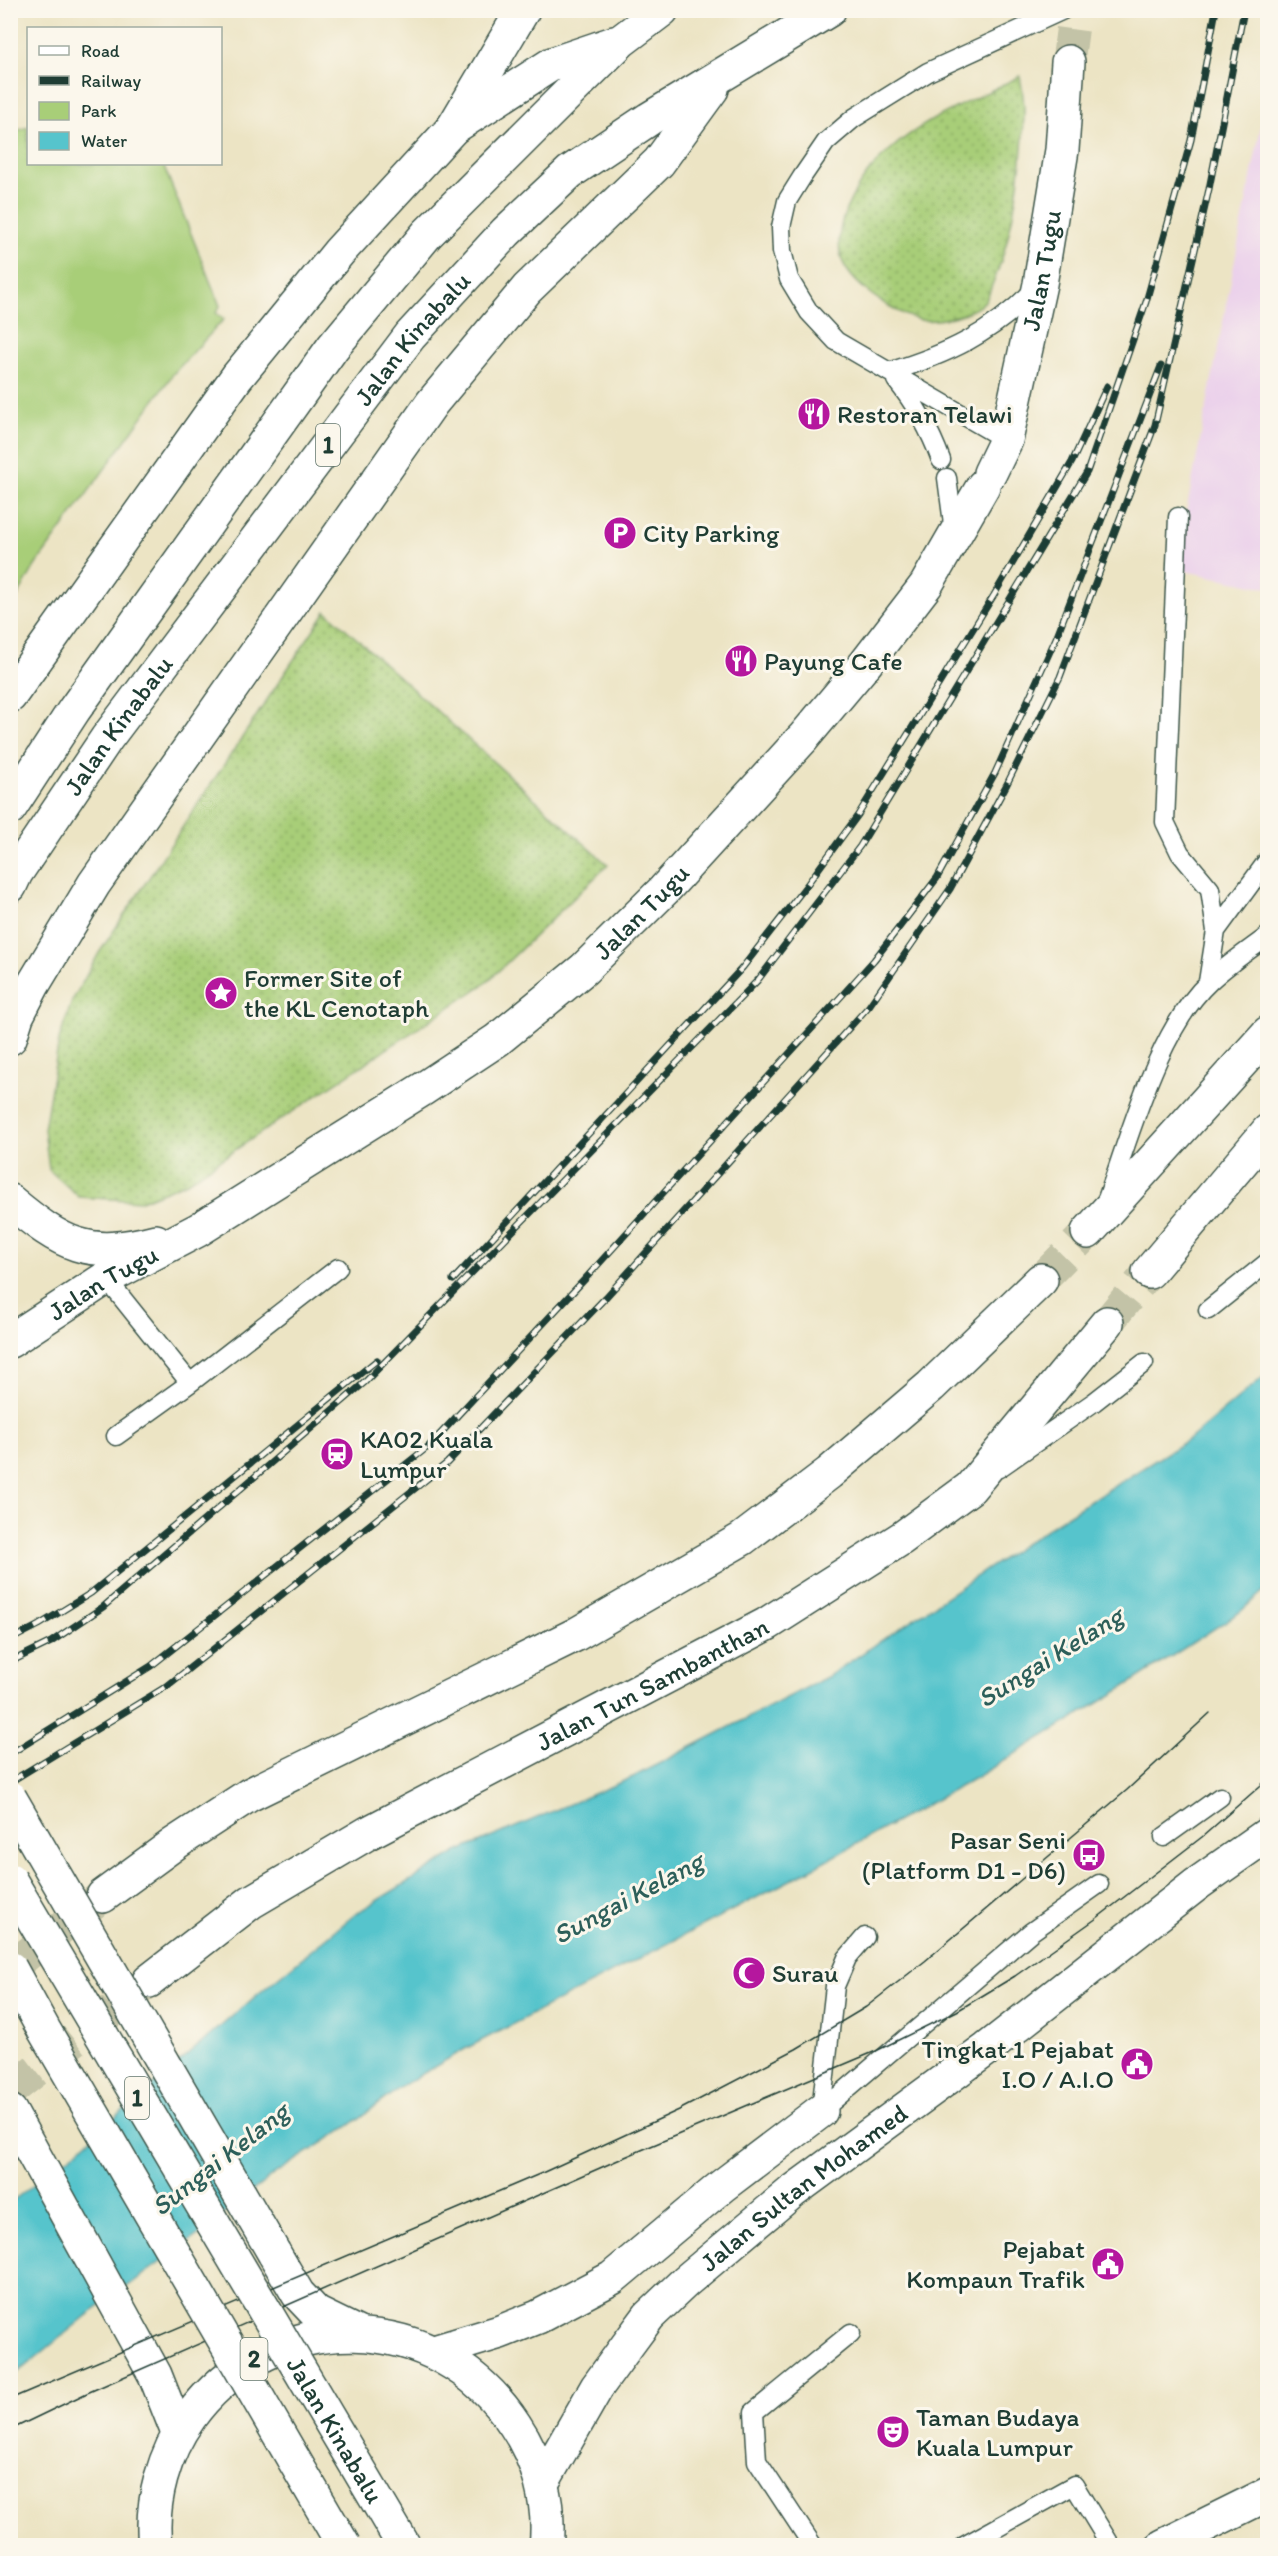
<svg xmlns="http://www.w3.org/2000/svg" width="1278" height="2556" font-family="Itim,sans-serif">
<defs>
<pattern id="grass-dots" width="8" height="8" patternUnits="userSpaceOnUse" patternTransform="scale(1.5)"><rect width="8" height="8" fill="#a8ce78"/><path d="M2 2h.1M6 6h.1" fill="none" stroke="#88a863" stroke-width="1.8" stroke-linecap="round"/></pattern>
</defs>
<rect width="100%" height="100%" fill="#fbf7ec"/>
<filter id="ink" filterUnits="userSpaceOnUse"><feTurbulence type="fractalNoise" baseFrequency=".0167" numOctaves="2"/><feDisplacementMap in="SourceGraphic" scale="12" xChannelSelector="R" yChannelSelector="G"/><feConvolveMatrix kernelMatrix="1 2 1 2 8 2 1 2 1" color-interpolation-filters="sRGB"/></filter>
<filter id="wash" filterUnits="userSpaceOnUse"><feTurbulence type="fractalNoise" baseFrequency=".008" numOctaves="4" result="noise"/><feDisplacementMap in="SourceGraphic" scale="24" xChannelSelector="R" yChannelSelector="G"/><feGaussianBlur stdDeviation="1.35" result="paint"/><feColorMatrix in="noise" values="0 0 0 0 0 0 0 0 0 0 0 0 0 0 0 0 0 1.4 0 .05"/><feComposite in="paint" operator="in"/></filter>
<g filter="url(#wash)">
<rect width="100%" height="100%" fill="#ece4c4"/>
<path fill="#ebd1eb" d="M 1267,95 L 1267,588 L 1175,569 Z"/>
<path fill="url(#grass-dots)" stroke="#648656" stroke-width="1.5" d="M 1020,76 C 1022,89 1025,104 1024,117 C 1022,170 1013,237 992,285 C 990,290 988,298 984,302 C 972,315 932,324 916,319 C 891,311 848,283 841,257 C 831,219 863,173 890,150 C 926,117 977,99 1020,76 Z
M 326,611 L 608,865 L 486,983 L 187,1182 L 141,1201 L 79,1197 L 49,1170 L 44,1129 L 59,1040 L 72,1001 L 99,953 Z"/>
<path fill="#a8ce78" stroke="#648656" stroke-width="1.5" d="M 28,127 L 28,164 L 163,164 L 220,306 L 216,313 L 224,319 L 173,374 L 35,566 L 11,608 L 10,133 Z"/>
<path fill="#56c4cc" stroke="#3a8080" stroke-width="1.5" d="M 1267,1374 L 1267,1588 L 1240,1612 L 1118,1691 L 977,1777 L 798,1876 L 465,2049 L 405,2084 L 349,2126 L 274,2174 L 198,2235 L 85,2317 L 11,2378 L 11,2202 L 74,2153 L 258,1994 L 358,1912 L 457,1852 L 633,1777 L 827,1677 L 1057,1522 L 1191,1438 Z"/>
</g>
<g filter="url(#ink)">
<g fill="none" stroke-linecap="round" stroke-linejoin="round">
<path stroke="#c3c3a7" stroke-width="33" stroke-dasharray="33 16" stroke-linecap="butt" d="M 1068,62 L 1075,10"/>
<path stroke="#c3c3a7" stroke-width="33" stroke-dasharray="33 16" stroke-linecap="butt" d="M 1041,1280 L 1088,1232
M 1107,1323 L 1149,1272
M 10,1968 L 101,1897
M 10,2091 L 148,1982"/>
<defs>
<path id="lane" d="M 889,372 C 948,354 991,334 1034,290
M 896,380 C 916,405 930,430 941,460
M 1006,440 L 836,341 L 809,312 L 789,279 L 782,251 L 781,227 L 787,201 L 802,177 L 826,142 L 854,118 L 928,72 L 1063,10
M 947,478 L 954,531
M 1178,517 L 1165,822 L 1180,853 L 1210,889 L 1216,931
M 1208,982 L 1216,931 L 1268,860
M 1107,1199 C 1131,1133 1158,1029 1210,981 C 1227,965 1248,951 1268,936
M 106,1278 L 190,1383
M 1208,1310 L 1268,1262
M 116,1436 L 190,1383 L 338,1268
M 999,1468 L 1094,1402 L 1144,1363
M 1164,1837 L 1220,1797
M 821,2111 L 1031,1932 L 1099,1884
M 821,2111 L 835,1986 L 847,1958 L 865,1937
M 813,2546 L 757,2461 L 754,2412 L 851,2333
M 964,2546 L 1074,2485 L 1111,2546"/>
<g id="street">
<path d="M 453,128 L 523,10"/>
<path id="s1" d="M 990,473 L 1006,440 L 1040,284 L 1062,150 L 1068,62"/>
<path d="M 10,1201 C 63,1245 87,1259 156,1241"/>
<path id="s2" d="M 10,1341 L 106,1278 L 198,1230 L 423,1089 L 497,1040 L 584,969 L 664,890 L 803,738 L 866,663 L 926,585 L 983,486"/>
<path d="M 434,2352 L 500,2332 L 538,2317 L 612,2278 L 722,2186 L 821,2111"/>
<path id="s3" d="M 542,2483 L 597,2387 L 629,2343 L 649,2316 L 686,2281 L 792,2192 L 987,2049 L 1197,1884 L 1268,1834"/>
</g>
<g id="secondary">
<path d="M 1088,1232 L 1268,1033"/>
<path d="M 1149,1272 L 1268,1131"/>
<path d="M 103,1896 L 174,1844 L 249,1795 L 575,1635 L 742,1539 L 829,1473 L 931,1386 L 1041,1280"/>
<path id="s4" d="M 149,1981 L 251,1902 L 368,1833 L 767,1624 L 902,1538 L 970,1488 L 1107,1323"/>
<path d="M 1163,2546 L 1268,2494"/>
</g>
<path id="primary" d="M 155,2546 C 150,2501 164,2453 190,2417 C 273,2304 438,2307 515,2425 C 538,2459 551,2504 546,2546"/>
<g id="highway">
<path d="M 10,696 L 237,377 L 339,252 L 453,128 L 552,64 L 614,43"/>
<path d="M 10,808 L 74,710 L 333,347 L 427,234 L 621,41 L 662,10"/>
<path id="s5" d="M 10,886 L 16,873 L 107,738 L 410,336 L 506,232 L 570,172 L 649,119 L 829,10"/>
<path d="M 10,1038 L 17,1016 L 33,985 L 94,884 L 432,403 L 527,289 L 659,162 L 712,89"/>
<path d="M 10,2111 L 155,2375 L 178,2433"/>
<path d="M 274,2253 L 298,2294 L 316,2313 L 357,2333"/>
</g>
</defs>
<use href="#lane" stroke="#3e564a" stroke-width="21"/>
<use href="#street" stroke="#3e564a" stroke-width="36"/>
<use href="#secondary" stroke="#3e564a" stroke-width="36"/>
<use href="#primary" stroke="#3e564a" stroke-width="36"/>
<use href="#highway" stroke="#3e564a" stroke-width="36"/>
<use href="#lane" stroke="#fff" stroke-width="18"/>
<use href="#street" stroke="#fff" stroke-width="33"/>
<use href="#secondary" stroke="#fff" stroke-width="33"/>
<use href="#primary" stroke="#fff" stroke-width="33"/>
<use href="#highway" stroke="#fff" stroke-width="33"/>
<path stroke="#1f3d34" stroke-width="1.5" d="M 10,2399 L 542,2173 L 679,2110 L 796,2049 L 866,2007 L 925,1961 L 1127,1790 L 1210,1713
M 10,2430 L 87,2393 L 625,2157 L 876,2051 L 957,2011 L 1015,1976 L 1097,1918 L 1202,1837 L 1268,1779"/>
<defs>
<path id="rail" d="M 453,1280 L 743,967 L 806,886 L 858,815 L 994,595 L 1072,462 L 1107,386
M 10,1640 L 39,1625 L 91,1593 L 377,1360
M 10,1662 L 51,1642 L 103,1607 L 365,1382 L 758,980 L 860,846 L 1087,472 L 1146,302 L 1191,140 L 1216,10
M 10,1754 L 151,1666 L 429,1446 L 585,1279 L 874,960 L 937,878 L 995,773 L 1056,638 L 1161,366
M 10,1782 L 167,1686 L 447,1463 L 606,1297 L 869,1006 L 950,889 L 1007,784 L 1060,677 L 1155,425 L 1209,189 L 1244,10"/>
</defs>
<use href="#rail" stroke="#1f3d34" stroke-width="7"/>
<use href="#rail" stroke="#fbf7ec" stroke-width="4.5" stroke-dasharray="14" stroke-linecap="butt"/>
<defs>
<g id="highway-bridge">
<path d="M 10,1798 L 274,2253"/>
<path id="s6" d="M 10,1880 L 404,2546"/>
<path d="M 10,1968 L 44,2030 L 344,2546"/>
</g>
</defs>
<use href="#highway-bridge" stroke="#3e564a" stroke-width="36" stroke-linecap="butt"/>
<use href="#highway-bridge" stroke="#fff" stroke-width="33"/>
</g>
</g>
<defs>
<symbol id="restaurant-disc" viewBox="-11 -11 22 22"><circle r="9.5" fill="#b5179e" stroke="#fbf7ec"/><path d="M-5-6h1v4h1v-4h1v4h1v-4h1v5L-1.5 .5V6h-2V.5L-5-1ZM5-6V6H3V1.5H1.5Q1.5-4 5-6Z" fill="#fff"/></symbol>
<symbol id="parking-disc" viewBox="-11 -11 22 22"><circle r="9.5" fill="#b5179e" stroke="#fbf7ec"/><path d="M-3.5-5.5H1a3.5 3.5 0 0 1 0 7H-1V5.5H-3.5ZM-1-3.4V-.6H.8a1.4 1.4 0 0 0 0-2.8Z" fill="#fff"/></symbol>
<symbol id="sight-disc" viewBox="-11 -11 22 22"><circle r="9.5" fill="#b5179e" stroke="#fbf7ec"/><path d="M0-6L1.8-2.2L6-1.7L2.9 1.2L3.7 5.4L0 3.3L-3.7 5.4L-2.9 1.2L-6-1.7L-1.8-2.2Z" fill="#fff"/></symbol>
<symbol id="station-disc" viewBox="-11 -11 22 22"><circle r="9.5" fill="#b5179e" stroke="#fbf7ec"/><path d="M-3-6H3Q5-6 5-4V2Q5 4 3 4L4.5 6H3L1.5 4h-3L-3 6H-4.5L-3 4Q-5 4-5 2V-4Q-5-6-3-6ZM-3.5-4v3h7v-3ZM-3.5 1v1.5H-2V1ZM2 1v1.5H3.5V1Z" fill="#fff"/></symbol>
<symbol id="bus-disc" viewBox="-11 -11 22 22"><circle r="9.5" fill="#b5179e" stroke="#fbf7ec"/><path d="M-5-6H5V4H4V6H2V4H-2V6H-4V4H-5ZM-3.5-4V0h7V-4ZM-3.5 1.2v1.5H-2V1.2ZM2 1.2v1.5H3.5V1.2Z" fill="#fff"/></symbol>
<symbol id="mosque-disc" viewBox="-11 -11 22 22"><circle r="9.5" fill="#b5179e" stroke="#fbf7ec"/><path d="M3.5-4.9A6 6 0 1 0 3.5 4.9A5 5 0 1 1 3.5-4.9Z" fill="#fff"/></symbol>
<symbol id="civic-disc" viewBox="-11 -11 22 22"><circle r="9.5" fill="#b5179e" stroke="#fbf7ec"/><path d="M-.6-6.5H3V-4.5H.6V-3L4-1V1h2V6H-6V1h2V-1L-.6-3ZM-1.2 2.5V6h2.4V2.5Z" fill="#fff"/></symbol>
<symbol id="theatre-disc" viewBox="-11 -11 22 22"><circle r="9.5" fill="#b5179e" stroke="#fbf7ec"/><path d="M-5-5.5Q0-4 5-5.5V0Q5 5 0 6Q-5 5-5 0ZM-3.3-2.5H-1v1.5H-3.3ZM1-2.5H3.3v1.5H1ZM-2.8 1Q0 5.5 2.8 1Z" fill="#fff"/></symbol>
</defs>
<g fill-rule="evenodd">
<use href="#restaurant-disc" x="795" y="395" width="38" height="38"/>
<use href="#parking-disc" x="601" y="514" width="38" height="38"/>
<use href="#restaurant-disc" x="722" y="642" width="38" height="38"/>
<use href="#sight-disc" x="202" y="974" width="38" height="38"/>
<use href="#station-disc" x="318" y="1435" width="38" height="38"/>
<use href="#bus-disc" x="1070" y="1836" width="38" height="38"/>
<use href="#mosque-disc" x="730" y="1954" width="38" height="38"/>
<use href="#civic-disc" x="1118" y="2045" width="38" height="38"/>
<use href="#civic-disc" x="1089" y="2245" width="38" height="38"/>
<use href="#theatre-disc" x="874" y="2413" width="38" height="38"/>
</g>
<g text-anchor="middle" stroke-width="6" stroke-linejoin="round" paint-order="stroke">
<g fill="#fbf7ec" stroke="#61756b" stroke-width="1.5">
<rect x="316" y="424" width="24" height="42" rx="4.5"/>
<rect x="125" y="2077" width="24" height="42" rx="4.5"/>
<rect x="240.5" y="2338" width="27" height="42" rx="4.5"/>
</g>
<g font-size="24" font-weight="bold" fill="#1f3d34">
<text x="328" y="453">1</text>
<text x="137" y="2106">1</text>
<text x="254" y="2367">2</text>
</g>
<g font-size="26" fill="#1f3d34" stroke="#fbf7ec">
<text dy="9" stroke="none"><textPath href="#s1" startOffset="210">Jalan Tugu</textPath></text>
<text dy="9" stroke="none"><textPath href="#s5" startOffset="680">Jalan Kinabalu</textPath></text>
<text dy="9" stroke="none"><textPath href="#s5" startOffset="194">Jalan Kinabalu</textPath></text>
<text dy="9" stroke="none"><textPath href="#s2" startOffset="766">Jalan Tugu</textPath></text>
<text dy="9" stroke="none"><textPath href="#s2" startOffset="110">Jalan Tugu</textPath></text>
<text dy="9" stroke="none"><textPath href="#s4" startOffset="586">Jalan Tun Sambanthan</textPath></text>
<text dy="9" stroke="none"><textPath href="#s3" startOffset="400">Jalan Sultan Mohamed</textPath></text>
<text dy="9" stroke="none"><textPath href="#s6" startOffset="639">Jalan Kinabalu</textPath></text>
</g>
<g font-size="26" fill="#1f3d34" stroke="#fbf7ec" text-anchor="start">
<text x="837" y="423">Restoran Telawi</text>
<text x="643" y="542">City Parking</text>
<text x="764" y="670">Payung Cafe</text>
<text x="244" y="987">Former Site of<tspan x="244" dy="30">the KL Cenotaph</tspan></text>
<text x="360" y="1448">KA02 Kuala<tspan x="360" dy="30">Lumpur</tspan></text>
<text x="1066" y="1849" text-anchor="end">Pasar Seni<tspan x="1066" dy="30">(Platform D1 - D6)</tspan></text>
<text x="772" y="1982">Surau</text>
<text x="1114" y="2058" text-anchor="end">Tingkat 1 Pejabat<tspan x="1114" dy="30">I.O / A.I.O</tspan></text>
<text x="1085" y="2258" text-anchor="end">Pejabat<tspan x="1085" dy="30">Kompaun Trafik</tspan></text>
<text x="916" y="2426">Taman Budaya<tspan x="916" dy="30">Kuala Lumpur</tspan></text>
</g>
<g font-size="27" font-style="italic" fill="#2d5f5a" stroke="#fbf7ec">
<text transform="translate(1050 1657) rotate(-32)" y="9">Sungai Kelang</text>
<text transform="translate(628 1898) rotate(-28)" y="9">Sungai Kelang</text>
<text transform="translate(220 2159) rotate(-38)" y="9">Sungai Kelang</text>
</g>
</g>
<rect width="1278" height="2556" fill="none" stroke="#fbf7ec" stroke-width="36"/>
<rect x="27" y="27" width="195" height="138" fill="#fbf7ec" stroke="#a3ada2" stroke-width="1.5"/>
<rect x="39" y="46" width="30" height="9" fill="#ffffff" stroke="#a3ada2" stroke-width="1.5"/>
<text x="81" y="57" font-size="18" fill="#1f3d34">Road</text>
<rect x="39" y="76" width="30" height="9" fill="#1f3d34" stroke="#a3ada2" stroke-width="1.5"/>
<text x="81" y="87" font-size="18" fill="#1f3d34">Railway</text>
<rect x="39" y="102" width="30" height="18" fill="#a8ce78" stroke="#a3ada2" stroke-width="1.5"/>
<text x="81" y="117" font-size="18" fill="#1f3d34">Park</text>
<rect x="39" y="132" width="30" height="18" fill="#56c4cc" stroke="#a3ada2" stroke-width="1.5"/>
<text x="81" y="147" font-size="18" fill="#1f3d34">Water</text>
</svg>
